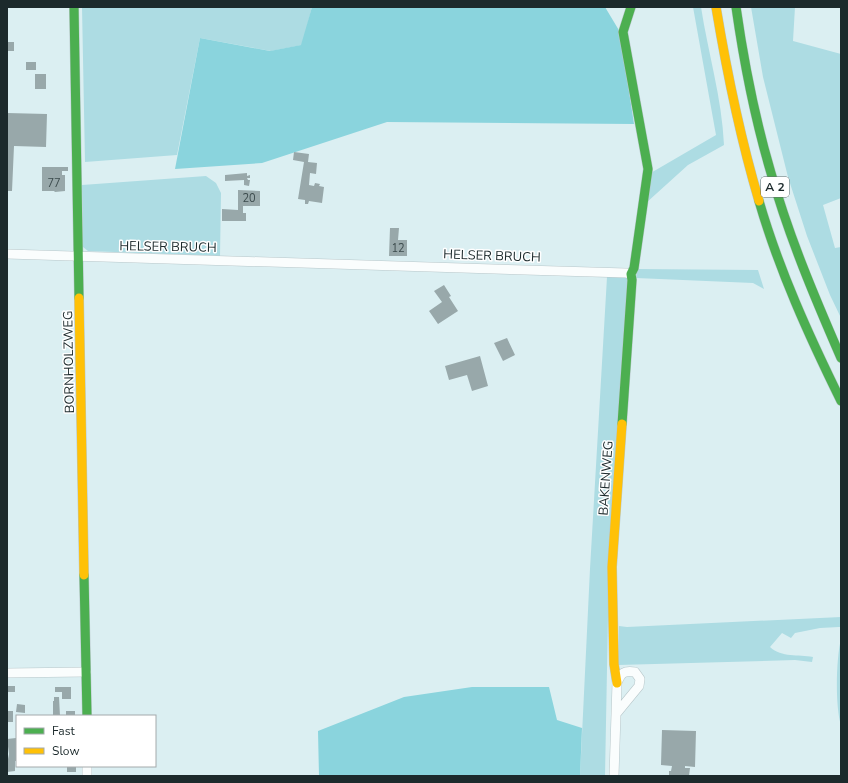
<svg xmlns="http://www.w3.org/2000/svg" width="848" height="783" font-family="'Nunito Sans',sans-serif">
<rect width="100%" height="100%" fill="#dbeff2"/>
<path fill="#addce3" d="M 82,7 L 312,7 L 302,45 L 271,51 L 200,38 L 177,155 L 85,162 Z
M 693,7 L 701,7 C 708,53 722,98 724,145 L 688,165 L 646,203 L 649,174 L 716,135 Z
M 751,7 L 795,7 L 793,41 L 841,54 L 841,198 L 823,205 L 835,248 L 841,247 L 841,318 L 830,295 L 807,236 L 788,177 L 763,77 Z
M 206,176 L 216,183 L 221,193 L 220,256 L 88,251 L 83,247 L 82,185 Z
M 637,269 L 758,270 L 764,289 L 753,283 L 636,278 Z
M 607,277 L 628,277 L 609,563 L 605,776 L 580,776 L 590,569 Z
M 841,617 L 841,627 L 839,627 L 820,628 L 795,633 L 791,638 L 782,633 L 770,647 C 782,658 798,654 813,657 L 812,662 L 795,660 L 618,665 L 619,626 L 627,627 Z
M 841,639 L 841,725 C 835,706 836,659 841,639 Z"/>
<path fill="#8ad4dd" d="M 312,7 L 605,7 L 620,32 L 634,124 L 387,122 L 262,163 L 175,169 L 200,38 L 270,51 L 301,45 Z
M 472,687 L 549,687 L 557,720 L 582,728 L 580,776 L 319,776 L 318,731 L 404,697 Z"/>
<path fill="#98a8aa" d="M 7,42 L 14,42 L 14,51 L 7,51 Z
M 26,62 L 36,62 L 36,70 L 26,70 Z
M 35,74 L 46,74 L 46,89 L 35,89 Z
M 7,113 L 47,114 L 46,147 L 14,146 L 12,191 L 7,191 Z
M 294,152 L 309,154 L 308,162 L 317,163 L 316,174 L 310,173 L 309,185 L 314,186 L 315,183 L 320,184 L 319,186 L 324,187 L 322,203 L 309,201 L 308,204 L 305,204 L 305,200 L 298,199 L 304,162 L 293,160 Z
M 42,167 L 68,167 L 68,171 L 62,171 L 62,175 L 65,175 L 65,191 L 55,192 L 54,191 L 42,191 Z
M 247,173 L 247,176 L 250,175 L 250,178 L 247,178 L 248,180 L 250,180 L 249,186 L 244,185 L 244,180 L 225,181 L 225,175 Z
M 238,190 L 260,191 L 260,206 L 243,206 L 243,213 L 246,213 L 246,221 L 222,221 L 222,209 L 238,210 Z
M 390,228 L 399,228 L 398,240 L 407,240 L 407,256 L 389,256 Z
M 444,285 L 451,296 L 449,297 L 458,311 L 438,324 L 429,311 L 442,302 L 434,291 Z
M 507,338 L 515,355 L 503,361 L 494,343 Z
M 480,356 L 488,386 L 472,391 L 467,375 L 449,380 L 445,366 Z
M 7,686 L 15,686 L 15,692 L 7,692 Z
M 55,687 L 71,687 L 71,699 L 62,699 L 62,692 L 55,692 Z
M 54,697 L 59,697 L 60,716 L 53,716 L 53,701 L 54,701 Z
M 17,704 L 25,705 L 25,713 L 16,712 Z
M 7,711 L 13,711 L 13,722 L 7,722 Z
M 66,711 L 75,711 L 75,716 L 66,716 Z
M 662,730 L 696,731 L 695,767 L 685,766 L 685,768 L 690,768 L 689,776 L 669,776 L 669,771 L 671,771 L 672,766 L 661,765 Z
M 16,738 L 17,761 L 15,761 L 15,771 L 7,772 L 7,759 L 8,759 L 9,754 L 7,739 Z
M 67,766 L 76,766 L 76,772 L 67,772 Z"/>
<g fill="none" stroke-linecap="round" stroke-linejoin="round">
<defs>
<path id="street" d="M 7,254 L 626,273 L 631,274
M 7,673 L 86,672
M 87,766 L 87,776
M 614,776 L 617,683 C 621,673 624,670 635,672 L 640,679 L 639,686 L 616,714"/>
<path id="fast" d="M 74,7 L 79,298
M 736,7 C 744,63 755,119 771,173 C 789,237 815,298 841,358
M 759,201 C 779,270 809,336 841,401
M 622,424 L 632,280 L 631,274 L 634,268 L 648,169 L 623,32 L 631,7
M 84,575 L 87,716"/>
<path id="slow" d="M 716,7 C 727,73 740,137 759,201
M 79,298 L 84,575
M 617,683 L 614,664 L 612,567 L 622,424"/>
</defs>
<use href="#street" stroke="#b8c7ca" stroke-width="10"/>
<use href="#fast" stroke="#b8c7ca" stroke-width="10"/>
<use href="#slow" stroke="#b8c7ca" stroke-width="10"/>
<use href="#street" stroke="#fafdfd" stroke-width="9"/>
<use href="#fast" stroke="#4caf50" stroke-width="9"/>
<use href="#slow" stroke="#ffc107" stroke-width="9"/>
</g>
<g text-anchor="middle" stroke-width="3" stroke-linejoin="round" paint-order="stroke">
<g font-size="11" fill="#3b4a4c">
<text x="54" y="187">77</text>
<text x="249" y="202">20</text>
<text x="398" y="252">12</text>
</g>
<rect fill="#fff" stroke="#606a6b" stroke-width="1" x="761" y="177" width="28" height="20" rx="3"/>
<g font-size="12" font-weight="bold" fill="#1c2a2c">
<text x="775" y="191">A 2</text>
</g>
<g font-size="13" fill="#1c2a2c" stroke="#fff">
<text transform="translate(168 246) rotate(1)" y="5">HELSER BRUCH</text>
<text transform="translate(492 255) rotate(2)" y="5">HELSER BRUCH</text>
<text transform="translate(68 362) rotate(-91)" y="5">BORNHOLZWEG</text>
<text transform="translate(605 478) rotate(-86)" y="5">BAKENWEG</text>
</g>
</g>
<rect width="848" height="783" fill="none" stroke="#1c2a2c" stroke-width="16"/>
<rect x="16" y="715" width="140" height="52" fill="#ffffff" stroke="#a4aaab"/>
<rect x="24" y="728" width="20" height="6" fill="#4caf50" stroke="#a4aaab"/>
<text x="52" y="735" font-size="12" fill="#1c2a2c">Fast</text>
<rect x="24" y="748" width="20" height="6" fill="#ffc107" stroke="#a4aaab"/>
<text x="52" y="755" font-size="12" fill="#1c2a2c">Slow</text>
</svg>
